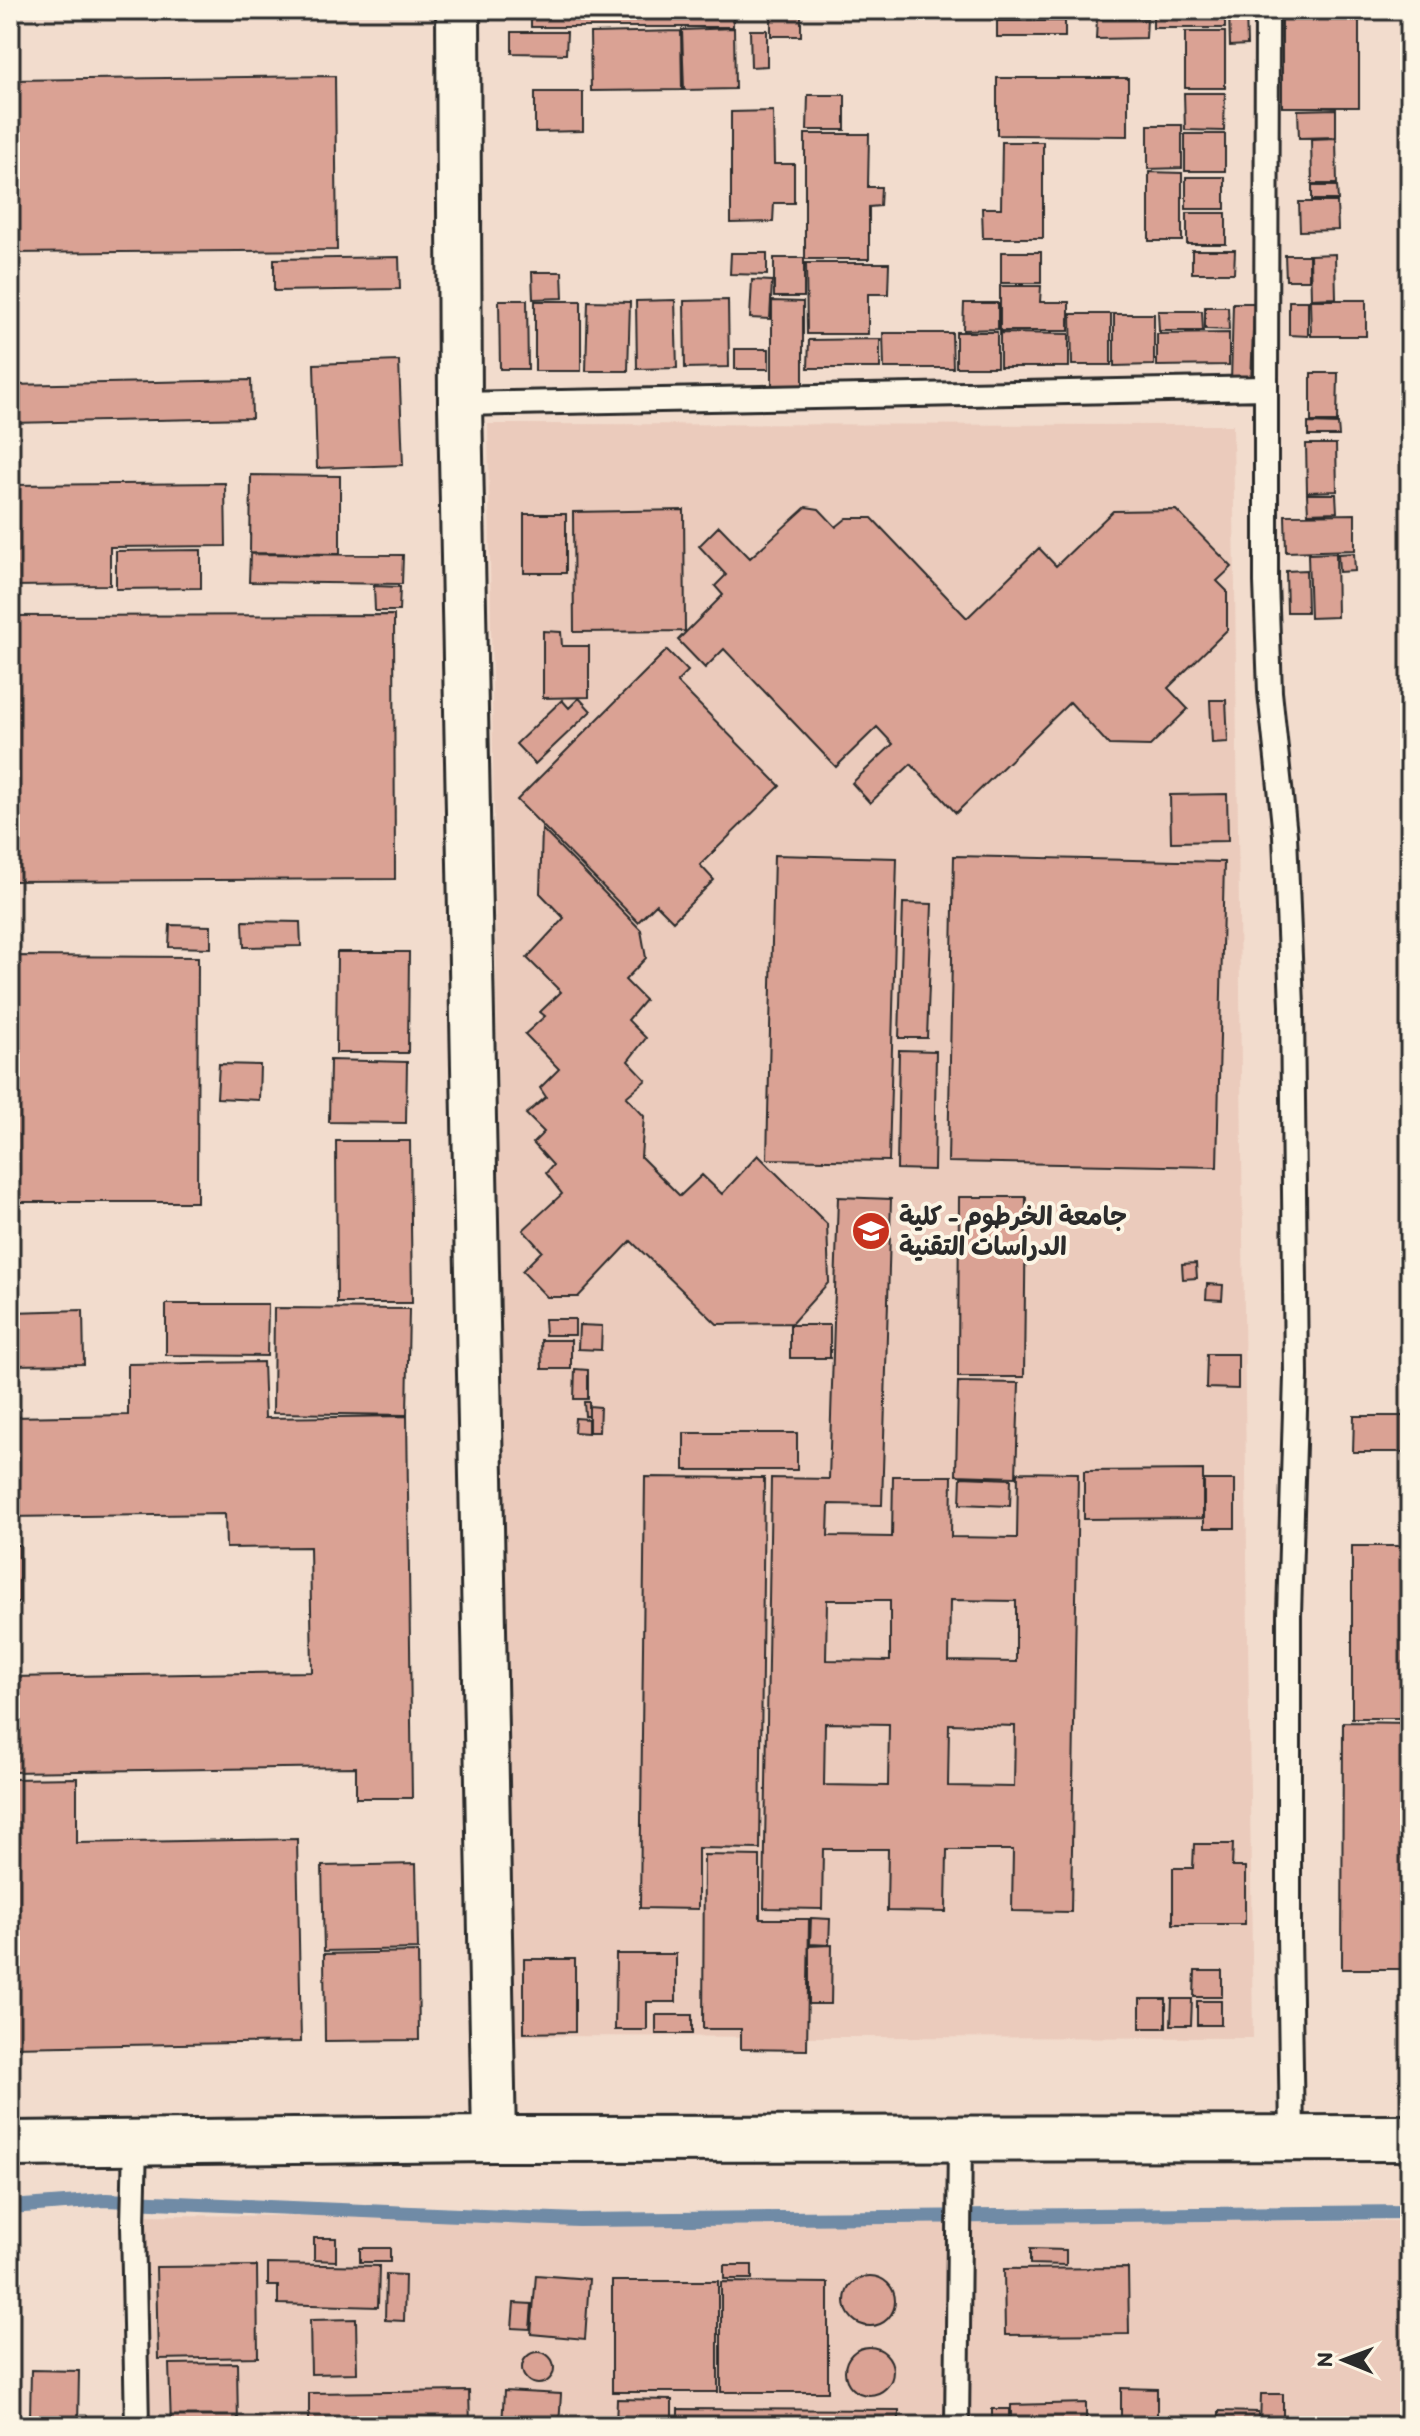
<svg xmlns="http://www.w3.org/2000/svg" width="1420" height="2436" font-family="Itim,'Playpen Sans Arabic',sans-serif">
<rect width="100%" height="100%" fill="#f2dccd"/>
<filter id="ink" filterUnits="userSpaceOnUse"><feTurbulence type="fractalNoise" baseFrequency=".0125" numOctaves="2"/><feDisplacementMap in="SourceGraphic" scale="16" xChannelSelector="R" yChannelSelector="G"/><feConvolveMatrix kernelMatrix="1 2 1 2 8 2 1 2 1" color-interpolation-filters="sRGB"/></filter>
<g filter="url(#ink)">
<path fill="#ebcbbc" d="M 488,424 L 1233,425 L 1253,2038 L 512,2036 Z
M 129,2215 L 1410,2221 L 1410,2426 L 131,2426 Z"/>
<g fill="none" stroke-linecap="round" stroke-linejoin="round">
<path stroke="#6f8ba6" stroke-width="14" d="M 10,2207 L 106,2200 L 578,2220 L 1410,2212"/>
</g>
<path fill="#daa294" stroke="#2b2b2b" stroke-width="2" fill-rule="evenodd" d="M 531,10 L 733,10 L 733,27 L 531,27 Z
M 770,10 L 802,10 L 802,14 L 770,13 Z
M 889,10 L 958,10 L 958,19 L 889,18 Z
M 962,10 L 992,10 L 992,16 L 963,17 Z
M 997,10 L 1026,10 L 1026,16 L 997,17 Z
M 1030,10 L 1062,10 L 1062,16 L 1030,16 Z
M 1066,10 L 1149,10 L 1149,16 L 1066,16 Z
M 1153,10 L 1225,10 L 1225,28 L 1153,28 Z
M 1229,10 L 1246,10 L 1247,45 L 1230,46 Z
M 1282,10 L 1359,10 L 1359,107 L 1282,107 Z
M 771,15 L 801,15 L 801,36 L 771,36 Z
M 1097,19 L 1147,19 L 1146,38 L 1096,39 Z
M 997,21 L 1065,21 L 1065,37 L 997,37 Z
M 734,28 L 735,89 L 684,90 L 682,30 Z
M 750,30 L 767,30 L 767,66 L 751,67 Z
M 681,31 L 682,90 L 591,91 L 590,33 Z
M 512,32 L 567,32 L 566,54 L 512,53 Z
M 1185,32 L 1225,32 L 1225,88 L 1185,88 Z
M 335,76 L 337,250 L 10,253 L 10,80 Z
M 997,78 L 1128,78 L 1128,136 L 997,135 Z
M 535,92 L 583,92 L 583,131 L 535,132 Z
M 1184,93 L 1225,93 L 1224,131 L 1185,130 Z
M 808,95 L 845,95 L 845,130 L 807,130 Z
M 1336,109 L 1336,137 L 1299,138 L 1298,110 Z
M 773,111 L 774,164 L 794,164 L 794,203 L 774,203 L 773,222 L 731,223 L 731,112 Z
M 1148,125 L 1182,125 L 1182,168 L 1148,169 Z
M 805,134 L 869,134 L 868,187 L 881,187 L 880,206 L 869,207 L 869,259 L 805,259 Z
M 1185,134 L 1225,134 L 1225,171 L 1185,171 Z
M 1336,138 L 1337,184 L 1312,184 L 1311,139 Z
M 1002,142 L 1043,142 L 1043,238 L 983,238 L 982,208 L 1001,208 Z
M 1149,172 L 1182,173 L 1182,241 L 1149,241 Z
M 1186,177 L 1225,177 L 1225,209 L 1186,209 Z
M 1312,186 L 1337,186 L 1338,200 L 1312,200 Z
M 1299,202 L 1337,202 L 1338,230 L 1300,231 Z
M 1187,213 L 1226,213 L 1226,244 L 1187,244 Z
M 1192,250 L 1235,250 L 1234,273 L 1192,273 Z
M 1001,252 L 1041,252 L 1041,283 L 1001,283 Z
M 731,253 L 767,253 L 767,275 L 730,274 Z
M 1335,254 L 1336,298 L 1311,299 L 1310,255 Z
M 1285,255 L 1309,255 L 1309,280 L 1286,280 Z
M 399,257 L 400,289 L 274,291 L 274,259 Z
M 774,258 L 804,258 L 804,297 L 774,297 Z
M 806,263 L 889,263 L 888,294 L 868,294 L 868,334 L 807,334 Z
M 532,272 L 562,272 L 563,298 L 533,299 Z
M 752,280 L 772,281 L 770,319 L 750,318 Z
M 1000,286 L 1041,286 L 1040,302 L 1069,302 L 1069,331 L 1000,331 Z
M 499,300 L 527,300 L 528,369 L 500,369 Z
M 675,300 L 677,368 L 637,369 L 636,301 Z
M 728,300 L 729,367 L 685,368 L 684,301 Z
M 1310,300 L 1366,300 L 1366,336 L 1311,336 Z
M 535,301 L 581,301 L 581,371 L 535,371 Z
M 588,301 L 630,302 L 628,371 L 586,371 Z
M 772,301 L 803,302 L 803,394 L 772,393 Z
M 1289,301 L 1308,301 L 1308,336 L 1289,335 Z
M 964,303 L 998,303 L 998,329 L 963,330 Z
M 1233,303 L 1254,303 L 1251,384 L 1231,383 Z
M 1205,307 L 1228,307 L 1229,330 L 1205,329 Z
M 1158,311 L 1202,311 L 1203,331 L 1159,331 Z
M 1071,314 L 1111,314 L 1111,365 L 1072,365 Z
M 1114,314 L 1154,314 L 1154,365 L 1114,366 Z
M 956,332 L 997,332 L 997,367 L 956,367 Z
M 883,333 L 952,333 L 953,368 L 884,368 Z
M 1000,333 L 1069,334 L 1069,367 L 1000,367 Z
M 1229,333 L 1229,365 L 1157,366 L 1157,334 Z
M 880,339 L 880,368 L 808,368 L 809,340 Z
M 735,349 L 769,349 L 769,369 L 735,369 Z
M 399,361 L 403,465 L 317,468 L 314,364 Z
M 1311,373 L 1338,373 L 1337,422 L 1311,422 Z
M 251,380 L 252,418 L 10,423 L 10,385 Z
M 1308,423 L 1338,424 L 1339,436 L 1308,436 Z
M 1306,444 L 1336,444 L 1337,491 L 1307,492 Z
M 251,475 L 340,476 L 340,554 L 250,553 Z
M 1408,475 L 1410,475 L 1410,508 L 1407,508 Z
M 225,483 L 226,546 L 110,547 L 110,585 L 10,586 L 10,485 Z
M 1307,494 L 1336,494 L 1337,512 L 1308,513 Z
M 806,507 L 819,509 L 836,527 L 847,518 L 872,518 L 967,618 L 1039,548 L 1056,566 L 1113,511 L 1176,510 L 1232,567 L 1217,581 L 1227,591 L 1227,630 L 1168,688 L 1188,709 L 1150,746 L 1109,745 L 1070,702 L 956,813 L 911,764 L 870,803 L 852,783 L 893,744 L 877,727 L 836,767 L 724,649 L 705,668 L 678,640 L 723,595 L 715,586 L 726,575 L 699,546 L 719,526 L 750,558 Z
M 684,510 L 685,631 L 574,632 L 573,512 Z
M 524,514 L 566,514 L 566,573 L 524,573 Z
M 1355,514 L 1355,550 L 1286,552 L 1285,515 Z
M 201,550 L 201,588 L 116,589 L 116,551 Z
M 1336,553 L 1337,617 L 1310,618 L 1308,554 Z
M 1354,553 L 1355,571 L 1339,572 L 1338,554 Z
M 250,554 L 403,555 L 402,584 L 249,582 Z
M 1306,570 L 1307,612 L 1287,612 L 1286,571 Z
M 374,586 L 400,587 L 399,611 L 375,611 Z
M 394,615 L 395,879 L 10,881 L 10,616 Z
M 543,631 L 561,632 L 562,646 L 589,646 L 589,697 L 543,698 Z
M 667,650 L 688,671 L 677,682 L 780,786 L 700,865 L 714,880 L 673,921 L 656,904 L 638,922 L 517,800 Z
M 579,698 L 591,711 L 535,764 L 516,744 L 562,700 L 569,708 Z
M 1210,700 L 1226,700 L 1228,742 L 1212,743 Z
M 1227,794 L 1228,841 L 1171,842 L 1170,795 Z
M 542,829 L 641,930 L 646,958 L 625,980 L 645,1000 L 628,1020 L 646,1038 L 628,1061 L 646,1080 L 626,1097 L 644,1116 L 641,1157 L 680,1196 L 702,1175 L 722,1194 L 758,1155 L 827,1224 L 829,1282 L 792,1323 L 717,1324 L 631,1241 L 578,1297 L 547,1297 L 522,1271 L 542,1251 L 523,1230 L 562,1194 L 546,1173 L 553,1165 L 533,1143 L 544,1132 L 526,1114 L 546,1097 L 540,1088 L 559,1069 L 525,1034 L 545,1016 L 540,1012 L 561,992 L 527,958 L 564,918 L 540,893 Z
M 774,855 L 897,858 L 889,1161 L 767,1159 Z
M 954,856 L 1224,862 L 1217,1167 L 948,1162 Z
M 903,903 L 932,904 L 927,1038 L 899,1038 Z
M 243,921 L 300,922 L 301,946 L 244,947 Z
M 170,925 L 211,926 L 211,948 L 169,947 Z
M 337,952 L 409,952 L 408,1053 L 336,1053 Z
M 10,956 L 198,957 L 197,1202 L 10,1202 Z
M 899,1050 L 936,1051 L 934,1170 L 897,1169 Z
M 330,1060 L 407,1062 L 406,1123 L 329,1122 Z
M 219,1064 L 260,1065 L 259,1100 L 217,1098 Z
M 336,1141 L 410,1141 L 412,1303 L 337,1303 Z
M 838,1197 L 891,1199 L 882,1505 L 829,1504 L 828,1536 L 892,1537 L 893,1476 L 952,1476 L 951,1537 L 1017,1538 L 1018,1472 L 1078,1473 L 1071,1912 L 1012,1911 L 1013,1850 L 947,1850 L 946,1912 L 887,1911 L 888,1849 L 823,1849 L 822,1909 L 764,1908 L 771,1478 L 829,1479 ZM 827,1600 L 890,1600 L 890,1661 L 826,1660 ZM 950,1600 L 1016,1601 L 1016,1662 L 949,1661 ZM 825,1723 L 889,1724 L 888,1786 L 824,1785 ZM 949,1724 L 1015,1726 L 1014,1787 L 948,1786 Z
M 959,1197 L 1026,1197 L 1024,1377 L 958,1377 Z
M 1196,1263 L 1197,1278 L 1183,1279 L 1182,1264 Z
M 1207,1284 L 1223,1285 L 1222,1300 L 1206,1299 Z
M 166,1304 L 268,1304 L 267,1356 L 166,1355 Z
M 274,1308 L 409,1309 L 407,1415 L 273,1413 Z
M 83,1310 L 84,1364 L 12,1365 L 11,1312 Z
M 544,1319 L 575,1319 L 575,1335 L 545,1335 Z
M 579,1325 L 602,1326 L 601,1350 L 578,1349 Z
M 790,1325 L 830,1325 L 830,1358 L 790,1358 Z
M 541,1340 L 571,1340 L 571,1369 L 542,1369 Z
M 1207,1354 L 1238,1354 L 1238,1389 L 1206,1388 Z
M 263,1362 L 265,1418 L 407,1416 L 412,1798 L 356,1798 L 356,1767 L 10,1772 L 10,1677 L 312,1672 L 310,1547 L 226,1548 L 225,1514 L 10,1517 L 10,1417 L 128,1415 L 128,1364 Z
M 575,1369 L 588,1370 L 588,1399 L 574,1399 Z
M 958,1382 L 1019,1383 L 1016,1477 L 956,1475 Z
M 584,1402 L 589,1402 L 589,1416 L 585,1416 Z
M 589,1406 L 600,1407 L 599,1432 L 589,1432 Z
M 1354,1416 L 1410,1416 L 1410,1452 L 1353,1452 Z
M 575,1418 L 588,1419 L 588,1433 L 574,1432 Z
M 684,1433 L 797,1433 L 797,1470 L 684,1470 Z
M 1203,1470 L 1203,1518 L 1084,1519 L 1084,1471 Z
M 645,1477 L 764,1478 L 760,1849 L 698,1848 L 698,1909 L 640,1908 Z
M 961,1477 L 1011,1479 L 1010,1506 L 960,1504 Z
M 1204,1480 L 1235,1480 L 1235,1528 L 1204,1528 Z
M 10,1545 L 19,1545 L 19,1602 L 10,1602 Z
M 1352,1546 L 1410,1546 L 1410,1718 L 1352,1718 Z
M 1343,1722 L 1410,1723 L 1410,1898 L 1405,1898 L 1405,1969 L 1342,1969 Z
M 77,1778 L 77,1843 L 297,1839 L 301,2042 L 10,2047 L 10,1779 Z
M 1194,1844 L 1233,1844 L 1232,1867 L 1245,1867 L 1245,1924 L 1173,1924 L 1173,1868 L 1193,1868 Z
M 704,1855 L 760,1856 L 760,1919 L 809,1919 L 807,2050 L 741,2049 L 741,2029 L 703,2029 Z
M 416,1864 L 418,1949 L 324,1951 L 322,1866 Z
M 811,1918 L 830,1919 L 829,1945 L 810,1944 Z
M 832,1945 L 831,2004 L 809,2004 L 809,1946 Z
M 418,1952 L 419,2040 L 325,2041 L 324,1954 Z
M 616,1954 L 676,1954 L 676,2002 L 647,2002 L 647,2030 L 615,2030 Z
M 524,1959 L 575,1959 L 575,2032 L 524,2033 Z
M 1195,1971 L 1222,1971 L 1222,1997 L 1194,1997 Z
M 1140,1999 L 1166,1999 L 1166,2028 L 1140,2028 Z
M 1172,1999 L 1192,1999 L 1191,2025 L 1171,2025 Z
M 1197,2001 L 1221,2001 L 1221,2025 L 1197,2025 Z
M 656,2015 L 692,2015 L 692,2034 L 656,2034 Z
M 314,2238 L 336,2238 L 336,2261 L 314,2260 Z
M 360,2248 L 390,2248 L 390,2262 L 360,2262 Z
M 1030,2249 L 1066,2250 L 1066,2265 L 1030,2264 Z
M 268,2264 L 379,2266 L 378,2307 L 278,2304 L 278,2286 L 268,2286 Z
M 724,2265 L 752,2265 L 752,2279 L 724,2279 Z
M 257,2266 L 258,2357 L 158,2359 L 156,2267 Z
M 1128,2268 L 1129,2334 L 1005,2335 L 1004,2269 Z
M 386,2274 L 405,2275 L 404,2321 L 385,2320 Z
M 536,2275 L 589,2279 L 585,2339 L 531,2334 Z
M845 2301a25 25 0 1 1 50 0a25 25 0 1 1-50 0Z
M 612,2281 L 718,2281 L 718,2392 L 612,2392 Z
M 721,2282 L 828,2283 L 828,2392 L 721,2392 Z
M 514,2303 L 532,2304 L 530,2329 L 512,2328 Z
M 356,2319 L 357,2373 L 311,2374 L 310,2320 Z
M845 2371a24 24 0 1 1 48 0a24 24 0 1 1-48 0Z
M522 2368a16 16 0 1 1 32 0a16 16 0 1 1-32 0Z
M 237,2363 L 238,2426 L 171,2426 L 169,2364 Z
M 31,2370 L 79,2371 L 78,2426 L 10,2426 L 10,2418 L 30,2418 Z
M 1121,2388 L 1157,2389 L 1157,2426 L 1121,2426 Z
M 469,2391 L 470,2426 L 309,2426 L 309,2393 Z
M 504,2391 L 561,2394 L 559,2426 L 502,2426 Z
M 1261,2394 L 1283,2394 L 1283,2426 L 1260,2426 Z
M 617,2399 L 672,2400 L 672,2426 L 616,2426 Z
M 1086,2403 L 1086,2426 L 1011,2426 L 1011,2405 Z
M 678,2409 L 899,2410 L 899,2426 L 678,2426 Z
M 992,2409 L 1009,2409 L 1009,2426 L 992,2426 Z
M 1219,2411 L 1258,2412 L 1258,2426 L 1219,2426 Z"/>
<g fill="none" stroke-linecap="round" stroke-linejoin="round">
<defs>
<path id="service" d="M 1266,388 L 1266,582 L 1270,692 L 1285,835 L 1292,1006 L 1296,1376 L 1289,1615 L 1289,1934 L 1292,2138
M 460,404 L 1266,388 L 1267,10
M 135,2143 L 133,2224 L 137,2426
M 957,2426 L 960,2139"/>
<path id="minor" d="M 458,10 L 460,404 L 494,2139"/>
<path id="tertiary" d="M 10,2144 L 494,2139 L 1410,2138"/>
</defs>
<use href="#service" stroke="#2b2b2b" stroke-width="28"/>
<use href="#minor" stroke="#2b2b2b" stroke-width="48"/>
<use href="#tertiary" stroke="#2b2b2b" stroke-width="50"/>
<use href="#service" stroke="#fcf5e5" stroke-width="22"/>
<use href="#minor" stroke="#fcf5e5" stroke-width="42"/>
<use href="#tertiary" stroke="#fcf5e5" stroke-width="44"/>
</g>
</g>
<defs>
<symbol id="university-disc" viewBox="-11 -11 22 22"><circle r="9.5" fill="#c8321e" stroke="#fcf5e5"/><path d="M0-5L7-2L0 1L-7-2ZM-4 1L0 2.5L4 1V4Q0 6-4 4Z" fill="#fff"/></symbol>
</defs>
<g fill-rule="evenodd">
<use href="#university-disc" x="849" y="1209" width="44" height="44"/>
</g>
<g text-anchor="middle" stroke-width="8" stroke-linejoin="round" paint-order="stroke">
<g font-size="26" font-weight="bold" fill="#2b2b2b" stroke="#fcf5e5" text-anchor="start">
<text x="899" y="1225">جامعة الخرطوم - كلية<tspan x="899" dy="30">الدراسات التقنية</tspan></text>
</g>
</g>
<rect width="1420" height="2436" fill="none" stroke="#fcf5e5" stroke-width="40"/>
<rect x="20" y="20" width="1380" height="2396" fill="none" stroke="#2b2b2b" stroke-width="3" filter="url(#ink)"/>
<g transform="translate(1344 2360) rotate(271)" stroke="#fcf5e5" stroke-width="6" paint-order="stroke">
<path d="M0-6L14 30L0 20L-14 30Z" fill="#2b2b2b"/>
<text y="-12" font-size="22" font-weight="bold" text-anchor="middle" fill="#2b2b2b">N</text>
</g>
</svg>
